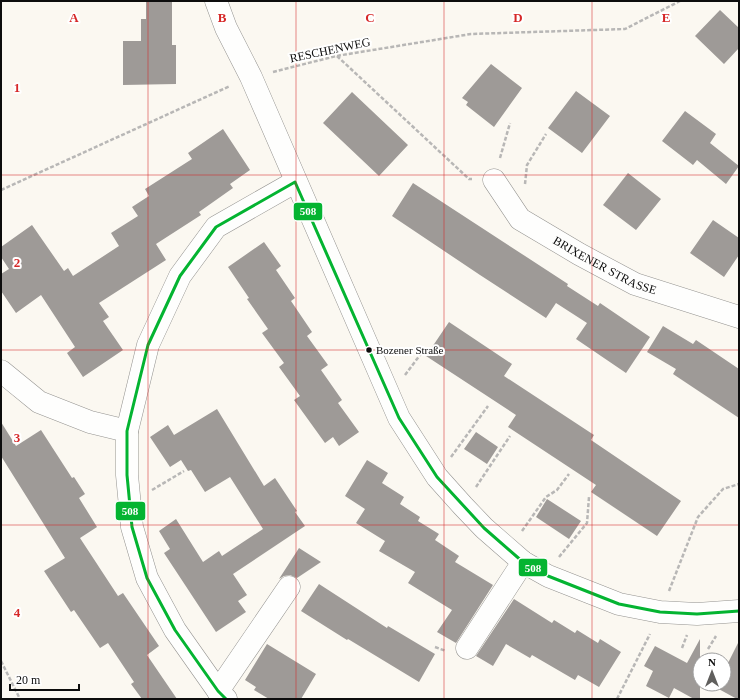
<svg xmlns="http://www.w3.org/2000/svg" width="740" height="700" font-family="'Times New Roman',serif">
<rect width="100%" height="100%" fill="#fbf8f1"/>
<path fill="#9e9a97" d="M 146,1 L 172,1 L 172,45 L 176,45 L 176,84 L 123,85 L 123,41 L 141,41 L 141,19 L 146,19 Z
M 720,10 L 739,28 L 739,48 L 724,64 L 695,36 Z
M 491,64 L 522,88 L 494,127 L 466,105 L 468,102 L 462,98 Z
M 576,91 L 610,116 L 582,153 L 548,128 Z
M 352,92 L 408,145 L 379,176 L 323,123 Z
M 685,111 L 716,134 L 710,143 L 739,166 L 726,184 L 697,160 L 693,165 L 662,141 Z
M 223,129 L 250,170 L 230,184 L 233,188 L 199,212 L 201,215 L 156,244 L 166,260 L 99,303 L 109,317 L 103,321 L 123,350 L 83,377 L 67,353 L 75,347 L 41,295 L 16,313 L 1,291 L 1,274 L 9,269 L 1,257 L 1,247 L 32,225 L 64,271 L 68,268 L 73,276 L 119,246 L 111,233 L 138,216 L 132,207 L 149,196 L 145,189 L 192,159 L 188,153 Z
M 628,173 L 661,199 L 636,230 L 603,205 Z
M 413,183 L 568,284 L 567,286 L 598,306 L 600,303 L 650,337 L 626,373 L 576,339 L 587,323 L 556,303 L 546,318 L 480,275 L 392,216 Z
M 713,220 L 739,238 L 739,255 L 724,277 L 690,253 Z
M 264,242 L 281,266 L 276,270 L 295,298 L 291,301 L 312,332 L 307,336 L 328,365 L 321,370 L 342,400 L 338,403 L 359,432 L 339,446 L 333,437 L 325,443 L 294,400 L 300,396 L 279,367 L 284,363 L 262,333 L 268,329 L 247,299 L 249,298 L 228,267 Z
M 449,322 L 512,364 L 504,376 L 594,435 L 591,440 L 681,501 L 657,536 L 591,492 L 596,485 L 508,427 L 516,415 L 426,356 Z
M 663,326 L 693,344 L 696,340 L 739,369 L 739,418 L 673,374 L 676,369 L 647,352 Z
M 217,409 L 264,486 L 275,478 L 297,511 L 295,512 L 305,526 L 233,574 L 247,595 L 238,601 L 246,612 L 216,632 L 164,553 L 170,549 L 159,531 L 176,519 L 203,562 L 219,551 L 222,556 L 263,529 L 230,477 L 205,492 L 191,470 L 188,471 L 181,460 L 170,467 L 150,437 L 168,425 L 174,435 Z
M 1,422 L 16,446 L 41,430 L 72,478 L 74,477 L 85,494 L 79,498 L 97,527 L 80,538 L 118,596 L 123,593 L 159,646 L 147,655 L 177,699 L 142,699 L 131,684 L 134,682 L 108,643 L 100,648 L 74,610 L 71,612 L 44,571 L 65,558 L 1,456 Z
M 476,432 L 498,447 L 487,464 L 464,449 Z
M 367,460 L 388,473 L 382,483 L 404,497 L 400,504 L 420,517 L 418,521 L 439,534 L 435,540 L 459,556 L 455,562 L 493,585 L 456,643 L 437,632 L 452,610 L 408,583 L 415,572 L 379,551 L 385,541 L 356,523 L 365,509 L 345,496 Z
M 547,499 L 581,521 L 569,539 L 536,517 Z
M 299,548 L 321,562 L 297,578 L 290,575 L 284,576 L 279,579 Z
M 319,584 L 387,628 L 388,626 L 435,654 L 419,682 L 348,639 L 347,640 L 301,611 Z
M 514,599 L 552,623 L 554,620 L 575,633 L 577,630 L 598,643 L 600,639 L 621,652 L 599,687 L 578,675 L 575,680 L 532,655 L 530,658 L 506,644 L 493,666 L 476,656 Z
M 700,639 L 700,699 L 694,699 L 674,688 L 669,698 L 646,686 L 653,671 L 644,666 L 655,646 L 687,663 Z
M 739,641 L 739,699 L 737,699 L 715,687 L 717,684 L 724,684 L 724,671 Z
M 267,644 L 316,674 L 301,699 L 269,699 L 254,690 L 256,687 L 245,680 Z"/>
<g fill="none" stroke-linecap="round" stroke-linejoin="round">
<defs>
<g id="minor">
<path d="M 216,1 L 226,28 L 251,77 L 399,418 L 437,477 L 463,506 L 484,528 L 523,562 L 548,576 L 619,604 L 660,612 L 697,614 L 739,611"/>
<path id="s1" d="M 494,180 L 520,219 L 579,254 L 635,284 L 739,317"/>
<path d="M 1,371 L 39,402 L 90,422 L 127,431"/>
<path d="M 467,648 L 523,562"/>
<path d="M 218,691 L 289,587"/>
<path d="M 226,699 L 218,691 L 175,630 L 147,578 L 132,527 L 127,475 L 127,431 L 148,345 L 180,276 L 216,227 L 295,182"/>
</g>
</defs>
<use href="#minor" stroke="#949390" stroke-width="23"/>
<path stroke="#b8b7b6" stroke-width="2.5" stroke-dasharray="4 2" stroke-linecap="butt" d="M 337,56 L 469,179 L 472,179
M 273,72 L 336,56 L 471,34 L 625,29 L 680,1
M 500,158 L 510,123
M 525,184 L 527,165 L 546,134
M 1,190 L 230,86
M 405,375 L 426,347
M 451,457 L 488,406
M 476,487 L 510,436
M 152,490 L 184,471
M 522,531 L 546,497 L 557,490 L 569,474
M 559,557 L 587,523 L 589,497
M 669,591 L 698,517 L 723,489 L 739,484
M 435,647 L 446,651
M 682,648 L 687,635
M 708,649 L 716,636
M 1,661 L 20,699
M 617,699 L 650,634"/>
<use href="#minor" stroke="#fefefd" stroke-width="22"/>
<defs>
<path id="bus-1" d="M 226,699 L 218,691 L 175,630 L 147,578 L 132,527 L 127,475 L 127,431 L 148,345 L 180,276 L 216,227 L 295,182 L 399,418 L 437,477 L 484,528 L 523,562 L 548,576 L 619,604 L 660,612 L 697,614 L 739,611"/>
</defs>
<use href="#bus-1" stroke="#fff" stroke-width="6"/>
<use href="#bus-1" stroke="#04b431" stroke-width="3"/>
</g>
<path fill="none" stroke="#d62828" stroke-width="1" stroke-opacity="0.55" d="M 148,1 L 148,699M 296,1 L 296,699M 444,1 L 444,699M 592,1 L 592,699M 1,175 L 739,175M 1,350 L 739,350M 1,525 L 739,525"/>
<circle fill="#0d0d0d" stroke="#fff" stroke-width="1.5" cx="369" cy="350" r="3.5"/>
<g text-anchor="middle" stroke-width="4" stroke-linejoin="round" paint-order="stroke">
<g font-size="11" fill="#0d0d0d" stroke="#fff" text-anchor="start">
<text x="376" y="354">Bozener Straße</text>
</g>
<g font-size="12" fill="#0d0d0d" stroke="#fff">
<text transform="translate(330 50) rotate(-12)" y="4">RESCHENWEG</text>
<text dy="4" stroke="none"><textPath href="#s1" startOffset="144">BRIXENER STRASSE</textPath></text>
</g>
</g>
<g font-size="13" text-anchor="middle" font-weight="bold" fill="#d62828" stroke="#fff" stroke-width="4" stroke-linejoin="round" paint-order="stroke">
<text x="74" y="22">A</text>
<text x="222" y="22">B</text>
<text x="370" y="22">C</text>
<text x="518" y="22">D</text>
<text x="666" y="22">E</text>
<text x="17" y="92">1</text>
<text x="17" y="267">2</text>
<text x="17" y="442">3</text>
<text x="17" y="617">4</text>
</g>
<g stroke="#fff" stroke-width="1.5">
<rect x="293" y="202" width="30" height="19" rx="4" fill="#04b431"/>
<rect x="115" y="501" width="31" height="20" rx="4" fill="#04b431"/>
<rect x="518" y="558" width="30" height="19" rx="4" fill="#04b431"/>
</g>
<g font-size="11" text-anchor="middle" font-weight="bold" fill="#fff">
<text x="308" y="215">508</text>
<text x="130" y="515">508</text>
<text x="533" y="572">508</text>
</g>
<rect width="740" height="700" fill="none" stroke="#0d0d0d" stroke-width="4"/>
<g transform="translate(712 672)"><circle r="19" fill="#ffffff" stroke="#9e9e9e"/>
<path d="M0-3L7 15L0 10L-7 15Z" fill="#605f5d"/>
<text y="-6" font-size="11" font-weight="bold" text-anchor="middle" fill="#0d0d0d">N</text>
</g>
<path d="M10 684v6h69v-6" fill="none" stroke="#0d0d0d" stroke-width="2"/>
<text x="16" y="684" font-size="12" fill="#0d0d0d" stroke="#ffffff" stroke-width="3" paint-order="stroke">20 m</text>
</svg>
